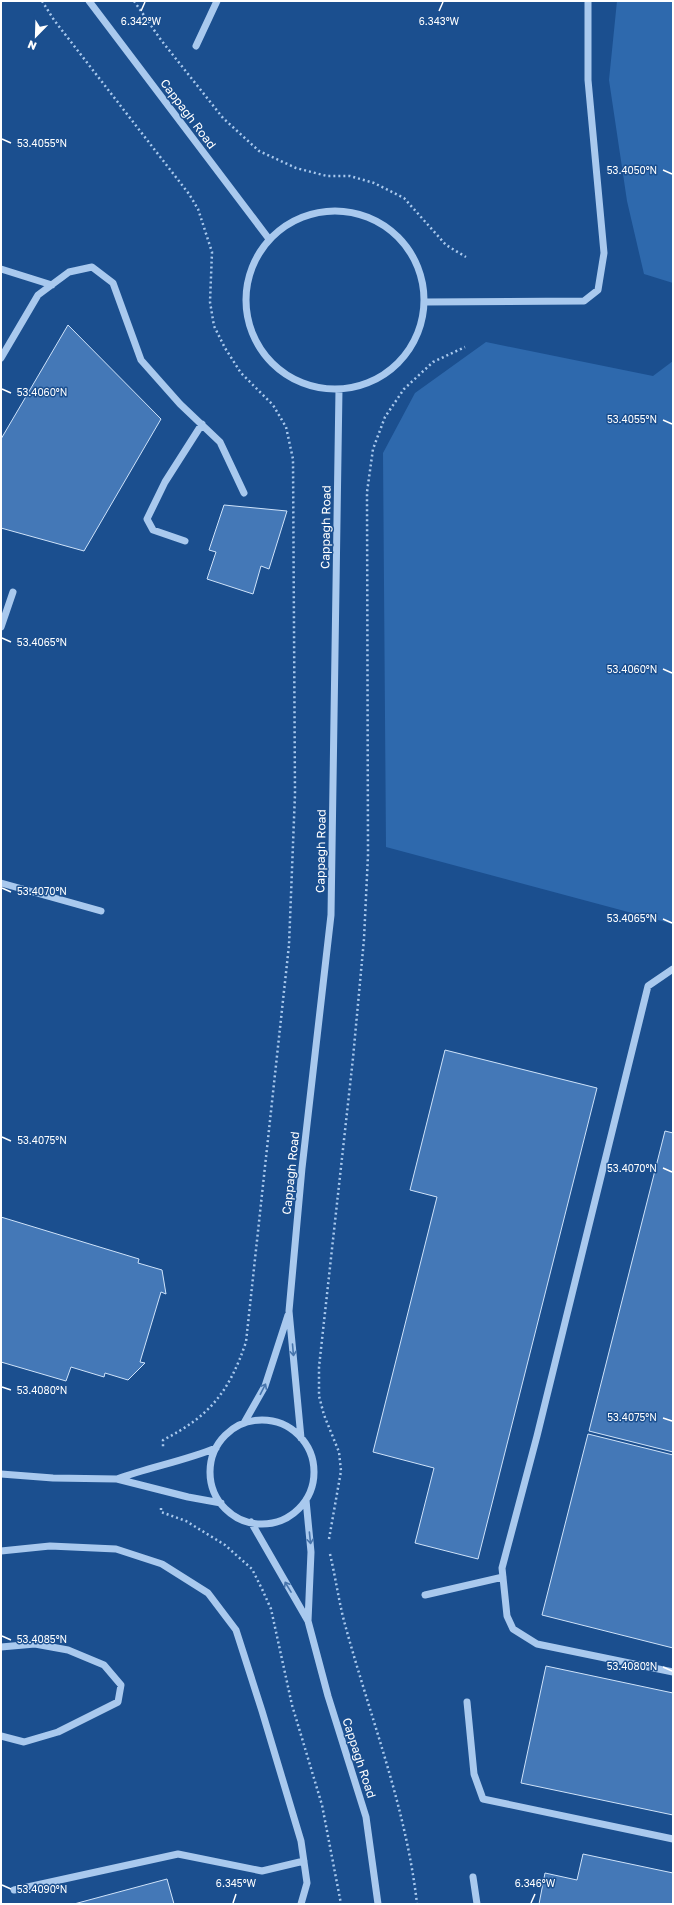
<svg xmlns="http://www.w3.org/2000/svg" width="674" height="1905" font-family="'Golos Text',sans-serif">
<rect width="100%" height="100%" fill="#1b4f8f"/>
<path fill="#2e69ad" d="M 617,1 L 673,1 L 673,283 L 644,274 L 627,201 L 609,80 Z
M 486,342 L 653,376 L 673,361 L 673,924 L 386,847 L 383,453 L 415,393 Z"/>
<path fill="#4478b7" stroke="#cfe3fa" d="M 68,325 L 161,419 L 84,551 L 1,528 L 1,439 Z
M 224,505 L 287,511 L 269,569 L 261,566 L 253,594 L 207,579 L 216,552 L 209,550 Z
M 445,1050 L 597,1088 L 478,1559 L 415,1543 L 434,1468 L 373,1452 L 437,1197 L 410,1190 Z
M 665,1131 L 673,1133 L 673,1452 L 589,1431 Z
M 1,1217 L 139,1259 L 138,1263 L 162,1270 L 166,1294 L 161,1292 L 140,1362 L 145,1363 L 128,1380 L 105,1373 L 104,1377 L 71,1367 L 66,1381 L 1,1362 Z
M 588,1434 L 673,1455 L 673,1648 L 542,1615 Z
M 546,1666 L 673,1693 L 673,1815 L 521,1783 Z
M 583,1854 L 673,1873 L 673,1904 L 539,1904 L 545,1873 L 577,1880 Z
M 167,1879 L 174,1904 L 74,1904 Z"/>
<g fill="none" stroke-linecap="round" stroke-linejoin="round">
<path stroke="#a9c9ee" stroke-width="2.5" stroke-dasharray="2 3" stroke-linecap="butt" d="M 42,1 L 54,20 L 189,194 L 198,209 L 212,252 L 210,302 L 214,326 L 225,348 L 241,373 L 273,405 L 286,427 L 293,459 L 295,794 L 289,945 L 246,1342 C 229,1392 210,1416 163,1440 L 163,1447
M 134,1 L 161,40 L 223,118 L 259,151 L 296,168 L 327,176 L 350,176 L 374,183 L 404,198 L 446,245 L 466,257
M 161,1508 L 161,1512 L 186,1521 L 225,1545 L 252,1569 L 262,1589 L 271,1609 L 292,1705 L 322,1805 L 341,1904
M 329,1539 L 341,1471 L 339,1452 L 324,1415 L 319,1396 L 319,1367 L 353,1058 L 364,939 L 368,855 L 367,492 L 373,449 L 385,417 L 404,389 L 433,362 L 465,347
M 330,1554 C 335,1575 338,1596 343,1617 C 368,1712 406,1805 417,1904"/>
<path stroke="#a9c9ee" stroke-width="7" d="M 89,1 L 269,239
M 196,46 L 217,1
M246 300a89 89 0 1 1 178 0a89 89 0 1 1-178 0Z
M 1,269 L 52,285
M 425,302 L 584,301 L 598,290 L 604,253 L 588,80 L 588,1
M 1,358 L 38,295 L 69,272 L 92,267 L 113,283 L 141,360 L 180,404 L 220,442 L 244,493
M 185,541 L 153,530 L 147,519 L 165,482 L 202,424
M 1,627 L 13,592
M 1,883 L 101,911
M 673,969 L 648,986 L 537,1436 L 502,1568 L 507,1616 L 513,1629 L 537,1644 L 673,1672
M210 1472a52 52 0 1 1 104 0a52 52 0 1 1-104 0Z
M 244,1423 L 265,1386 L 288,1315
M 301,1438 L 289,1311 L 302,1168 L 331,915 L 339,389
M 1,1474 L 53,1478 L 117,1479 L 188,1497 L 221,1503
M 117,1479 C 150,1467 184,1461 216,1448
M 306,1500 L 311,1552 L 308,1621 L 328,1696 L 366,1817 L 378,1904
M 251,1522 L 308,1621
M 1,1551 L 50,1546 L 116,1549 L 162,1564 L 208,1593 L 236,1630 L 262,1711 L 301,1841 L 307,1883 L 301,1904
M 425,1595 L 503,1577
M 1,1647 L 35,1644 L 68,1650 L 104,1665 L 121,1685 L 118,1702 L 58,1732 L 24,1742 L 1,1736
M 467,1702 L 474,1774 L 483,1799 L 673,1839
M 473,1877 L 477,1904
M 14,1890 L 178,1854 L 262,1871 L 304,1861"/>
</g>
<defs><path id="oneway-shaft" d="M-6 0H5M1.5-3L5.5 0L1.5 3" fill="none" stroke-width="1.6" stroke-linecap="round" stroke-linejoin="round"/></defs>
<g stroke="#4674ac">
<use href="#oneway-shaft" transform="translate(293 1350) rotate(85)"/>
<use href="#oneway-shaft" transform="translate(263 1389) rotate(-63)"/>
<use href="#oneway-shaft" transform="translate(310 1538) rotate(84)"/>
<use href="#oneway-shaft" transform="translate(288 1587) rotate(-121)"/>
</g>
<path fill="none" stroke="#fff" stroke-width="1.5" d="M 141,11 L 145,2M 439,11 L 443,2M 2,139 L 11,143M 663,170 L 672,174M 2,389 L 11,393M 663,420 L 672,424M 2,638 L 11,642M 663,669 L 672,673M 2,888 L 11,892M 663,919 L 672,923M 2,1137 L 11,1141M 663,1168 L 672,1172M 2,1387 L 11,1390M 663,1418 L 672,1421M 2,1636 L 11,1640M 663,1667 L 672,1671M 2,1885 L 11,1889M 233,1903 L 236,1894M 531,1903 L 535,1894"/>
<g text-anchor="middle" stroke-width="3" stroke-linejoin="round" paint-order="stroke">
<g font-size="12" fill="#fff" stroke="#1b4f8f">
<text transform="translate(188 114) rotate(53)" y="4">Cappagh Road</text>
<text transform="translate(326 527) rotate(-89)" y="4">Cappagh Road</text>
<text transform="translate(321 851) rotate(-89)" y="4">Cappagh Road</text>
<text transform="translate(291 1173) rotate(-84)" y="4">Cappagh Road</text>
<text transform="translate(359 1758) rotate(72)" y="4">Cappagh Road</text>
</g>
</g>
<g font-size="10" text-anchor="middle" fill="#fff" stroke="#1b4f8f" stroke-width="3" stroke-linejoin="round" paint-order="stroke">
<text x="141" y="25">6.342°W</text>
<text x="439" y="25">6.343°W</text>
<text x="42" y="147">53.4055°N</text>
<text x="632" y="174">53.4050°N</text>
<text x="42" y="396">53.4060°N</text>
<text x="632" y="423">53.4055°N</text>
<text x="42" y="646">53.4065°N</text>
<text x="632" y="673">53.4060°N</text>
<text x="42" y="895">53.4070°N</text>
<text x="632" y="922">53.4065°N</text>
<text x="42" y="1144">53.4075°N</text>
<text x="632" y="1172">53.4070°N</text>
<text x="42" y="1394">53.4080°N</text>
<text x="632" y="1421">53.4075°N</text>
<text x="42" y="1643">53.4085°N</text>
<text x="632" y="1670">53.4080°N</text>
<text x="236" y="1887">6.345°W</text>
<text x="535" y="1887">6.346°W</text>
<text x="42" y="1893">53.4090°N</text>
</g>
<rect width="674" height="1905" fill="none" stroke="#ffffff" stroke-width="4"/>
<g transform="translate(36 36) rotate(203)" stroke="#1b4f8f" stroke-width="3" paint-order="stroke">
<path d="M0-3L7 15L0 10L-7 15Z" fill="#ffffff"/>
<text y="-6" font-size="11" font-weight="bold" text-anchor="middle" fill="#ffffff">N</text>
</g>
</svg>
